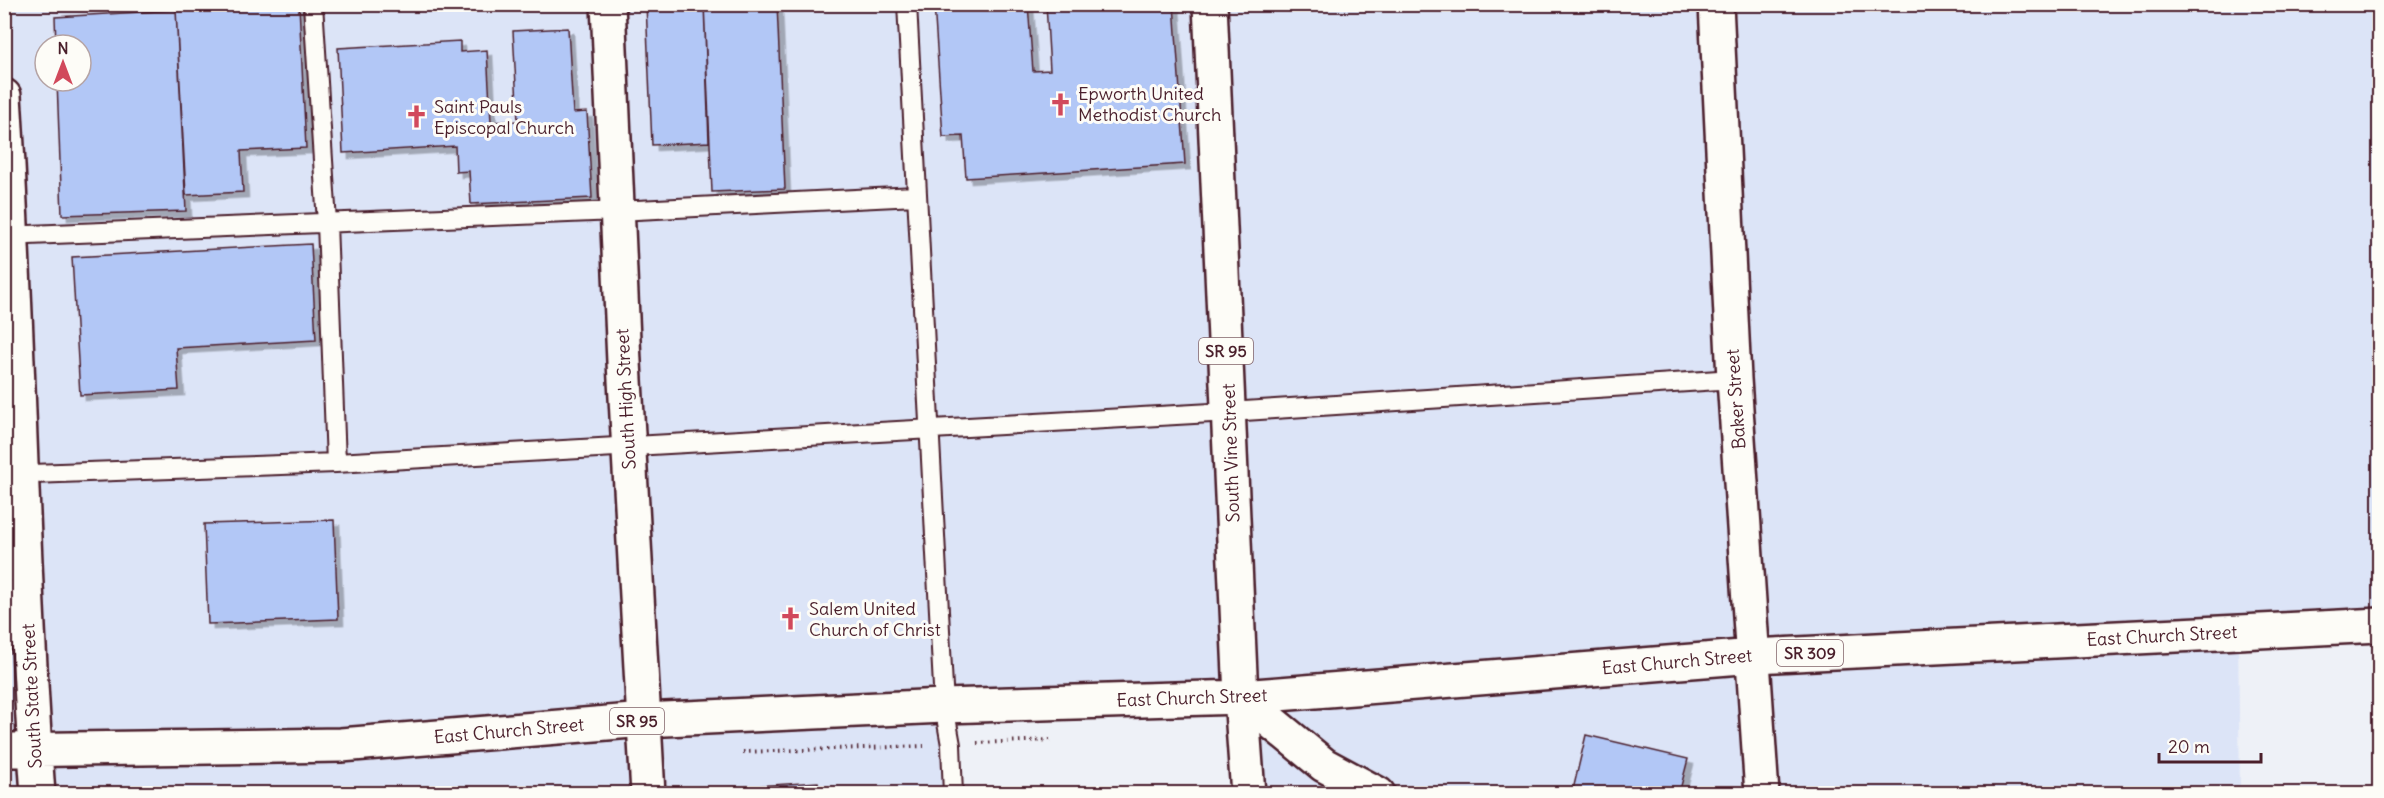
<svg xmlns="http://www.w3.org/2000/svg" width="2384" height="798" font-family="Delius,sans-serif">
<defs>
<filter id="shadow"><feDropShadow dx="5.5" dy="5.5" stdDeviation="0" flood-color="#0004"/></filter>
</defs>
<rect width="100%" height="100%" fill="#eef1f7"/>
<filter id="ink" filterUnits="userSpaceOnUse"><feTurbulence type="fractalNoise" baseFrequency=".0167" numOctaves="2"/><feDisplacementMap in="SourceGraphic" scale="12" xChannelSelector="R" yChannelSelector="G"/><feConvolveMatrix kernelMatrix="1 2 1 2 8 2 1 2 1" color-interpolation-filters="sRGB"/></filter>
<g filter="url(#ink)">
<path fill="#dce4f7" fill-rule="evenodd" d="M 5,5 L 2379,5 L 2379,624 L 2238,633 L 2240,793 L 1242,793 L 1233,685 L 940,700 L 946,793 L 5,794 ZM 45,45 L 81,45 L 81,81 L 45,81 Z"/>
<path fill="#b2c7f6" stroke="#4a1f2b" stroke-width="1.5" filter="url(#shadow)" d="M 646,4 L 704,4 L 709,142 L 652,145 Z
M 704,4 L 777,4 L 785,189 L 712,192 Z
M 934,4 L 1028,4 L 1033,71 L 1050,70 L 1046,4 L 1174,4 L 1185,164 L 966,178 L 963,136 L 943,137 Z
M 299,5 L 306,148 L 241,151 L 243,192 L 186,195 L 176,10 Z
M 176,10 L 186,211 L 62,215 L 57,81 L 81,81 L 81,45 L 56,45 L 55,17 Z
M 568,28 L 573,113 L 587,112 L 592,198 L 471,204 L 469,171 L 456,172 L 455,146 L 343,153 L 338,48 L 460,41 L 460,52 L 487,50 L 491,122 L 518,121 L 513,31 Z
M 311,244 L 316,340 L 176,348 L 179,390 L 80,395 L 72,257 Z
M 334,520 L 338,619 L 208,624 L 204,524 Z
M 1586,735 L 1688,759 L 1679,794 L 1572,794 Z
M 818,782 L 819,794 L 694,794 L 693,790 Z
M 596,790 L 597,794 L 526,794 Z"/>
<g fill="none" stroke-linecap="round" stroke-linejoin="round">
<defs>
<path id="service" d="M 313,4 L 327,223 L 336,463
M 907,4 L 944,706 L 951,745 L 953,794
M 4,236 L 617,211 L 916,196
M 4,475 L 336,463 L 1229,412 L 1734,379"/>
<path id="minor" d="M 608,4 L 624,362 L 648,794
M 1716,4 L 1734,379 L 1762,794
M 1241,697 L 1248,794"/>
<path id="primary" d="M 1210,4 L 1241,697
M 4,96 C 19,328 21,561 38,794
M 1241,697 L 1324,765 L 1378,794
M 4,750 L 341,745 L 644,720 L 944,706 L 1241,697 L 1754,656 L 2380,625"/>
</defs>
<use href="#service" stroke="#4a1f2b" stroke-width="22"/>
<use href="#minor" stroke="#4a1f2b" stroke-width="38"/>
<use href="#primary" stroke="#4a1f2b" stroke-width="38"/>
<path stroke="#4a1f2b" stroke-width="4" stroke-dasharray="1.5 4.5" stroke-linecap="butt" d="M 977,743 L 1050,740
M 743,752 L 924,746"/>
<use href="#service" stroke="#fdfcf7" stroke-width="18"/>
<use href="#minor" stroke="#fdfcf7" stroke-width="33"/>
<use href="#primary" stroke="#fdfcf7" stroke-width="33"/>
</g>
</g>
<defs>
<symbol id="church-bare" viewBox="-9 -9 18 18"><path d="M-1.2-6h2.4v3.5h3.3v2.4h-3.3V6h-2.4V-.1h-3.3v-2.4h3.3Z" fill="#d1495b" stroke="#fdfcf7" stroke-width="2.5" paint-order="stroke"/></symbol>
</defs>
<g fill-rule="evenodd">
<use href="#church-bare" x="1044" y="88" width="33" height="33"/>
<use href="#church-bare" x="400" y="100" width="33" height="33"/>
<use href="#church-bare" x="774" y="602" width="33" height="33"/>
</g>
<g text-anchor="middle" stroke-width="6" stroke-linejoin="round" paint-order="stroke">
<g fill="#fdfcf7" stroke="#806168" stroke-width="1.5">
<rect x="1199" y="338" width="54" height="26" rx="4.5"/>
<rect x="1777" y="640" width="66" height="26" rx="4.5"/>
<rect x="610" y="708" width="54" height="26" rx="4.5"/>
</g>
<g font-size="16" font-weight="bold" fill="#4a1f2b">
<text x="1226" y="357">SR 95</text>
<text x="1810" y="659">SR 309</text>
<text x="637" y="727">SR 95</text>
</g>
<g font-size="18" fill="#4a1f2b" stroke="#fdfcf7" text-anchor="start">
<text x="1078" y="100">Epworth United<tspan x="1078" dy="21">Methodist Church</tspan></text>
<text x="434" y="113">Saint Pauls<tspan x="434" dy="21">Episcopal Church</tspan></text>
<text x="809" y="615">Salem United<tspan x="809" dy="21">Church of Christ</tspan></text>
</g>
<g font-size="18" fill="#4a1f2b" stroke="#fdfcf7">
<text transform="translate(626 399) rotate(-93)" y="6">South High Street</text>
<text transform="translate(1736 399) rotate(-94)" y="6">Baker Street</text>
<text transform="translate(1231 453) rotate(-92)" y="6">South Vine Street</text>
<text transform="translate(2162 636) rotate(-3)" y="6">East Church Street</text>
<text transform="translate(1677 662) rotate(-5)" y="6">East Church Street</text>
<text transform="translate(32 696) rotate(-93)" y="6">South State Street</text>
<text transform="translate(1192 698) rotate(-2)" y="6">East Church Street</text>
<text transform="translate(509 731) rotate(-5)" y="6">East Church Street</text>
</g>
</g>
<rect width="2384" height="798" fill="none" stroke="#fdfcf7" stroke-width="24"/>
<rect x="12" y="12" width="2360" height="774" fill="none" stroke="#4a1f2b" stroke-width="2" filter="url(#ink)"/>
<g transform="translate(63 63)"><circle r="28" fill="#fdfcf7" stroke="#b5a4a5" stroke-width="1.5"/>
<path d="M0-4.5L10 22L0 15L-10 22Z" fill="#d1495b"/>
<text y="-9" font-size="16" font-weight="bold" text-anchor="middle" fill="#4a1f2b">N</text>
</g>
<path d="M2159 753v9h102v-9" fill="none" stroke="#4a1f2b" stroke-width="3"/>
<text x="2168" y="753" font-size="18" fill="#4a1f2b" stroke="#fdfcf7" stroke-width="4.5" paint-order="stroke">20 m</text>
</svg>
